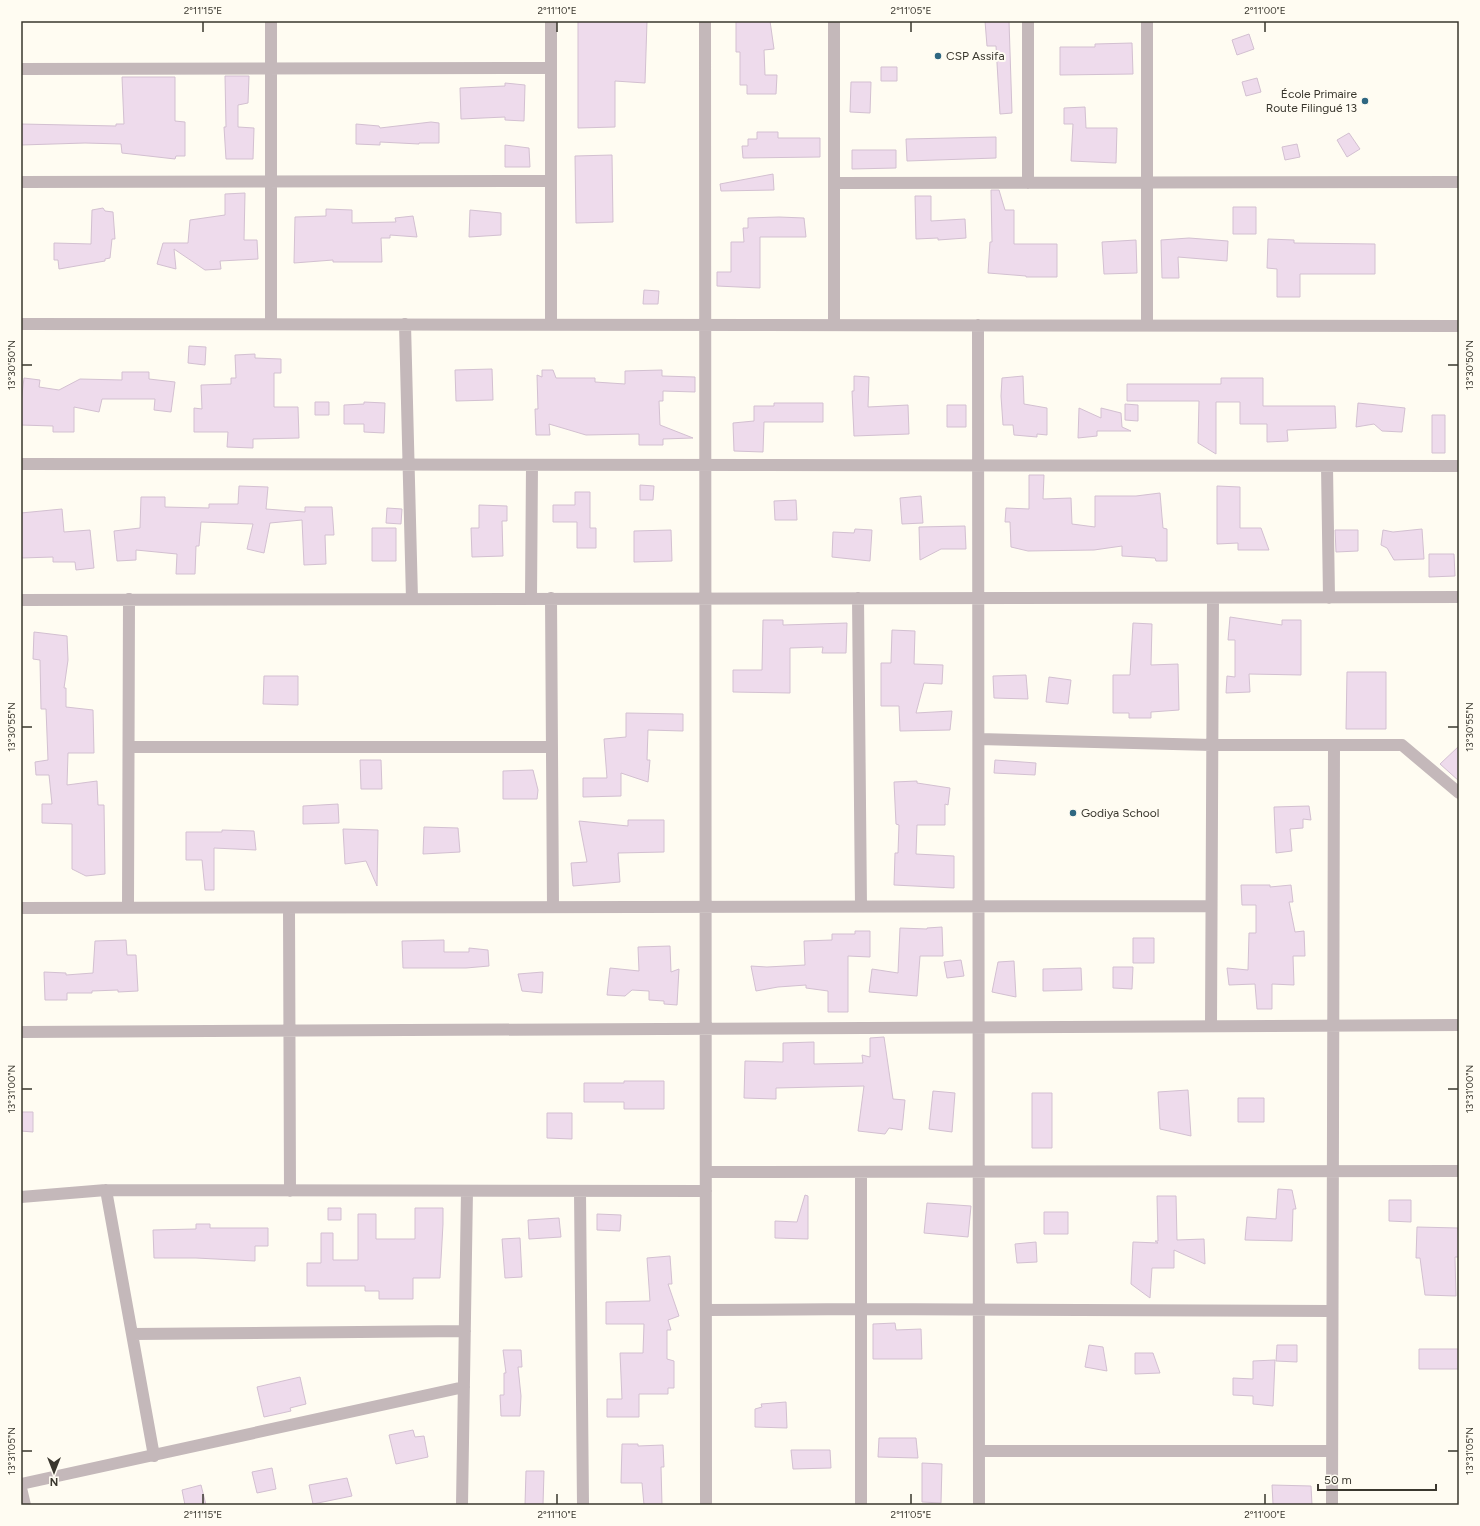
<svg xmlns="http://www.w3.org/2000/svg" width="1480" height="1526" font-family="Figtree,sans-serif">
<rect width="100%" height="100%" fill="#fffcf2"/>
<path fill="#eedbec" stroke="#d3c0d1" d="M 578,21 L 647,21 L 645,83 L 615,81 L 615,127 L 578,128 Z
M 736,21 L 770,21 L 774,49 L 764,50 L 765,75 L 777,75 L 776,94 L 747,94 L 747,85 L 740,85 L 740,52 L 736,52 Z
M 985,21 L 1009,21 L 1012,113 L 1000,114 L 996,46 L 987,46 Z
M 1249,34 L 1254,49 L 1237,55 L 1232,40 Z
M 1132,43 L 1133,74 L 1060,75 L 1060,47 L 1095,47 L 1095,44 Z
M 881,67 L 897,67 L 897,81 L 881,81 Z
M 225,76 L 249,76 L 248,103 L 238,105 L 238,127 L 254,128 L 253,159 L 226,159 L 224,127 L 226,127 Z
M 122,77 L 175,77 L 175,121 L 185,122 L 185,156 L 176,156 L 175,159 L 122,153 L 121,144 L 85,143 L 21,145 L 21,124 L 116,126 L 116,124 L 124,124 Z
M 1257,78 L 1261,92 L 1246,96 L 1242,82 Z
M 851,82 L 871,82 L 870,113 L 850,112 Z
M 505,83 L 525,85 L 524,121 L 505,120 L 505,117 L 461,119 L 460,88 L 505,86 Z
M 1085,107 L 1086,128 L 1117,128 L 1116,163 L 1071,161 L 1073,124 L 1064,124 L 1064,108 Z
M 431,122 L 439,123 L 439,143 L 419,143 L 419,144 L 380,142 L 380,145 L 356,144 L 356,124 L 379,126 L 380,128 Z
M 757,132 L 778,132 L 778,138 L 820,138 L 820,157 L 743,158 L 742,146 L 748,146 L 748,139 L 757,139 Z
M 1349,133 L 1360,149 L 1347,157 L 1337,140 Z
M 996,137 L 996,158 L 907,161 L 906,139 Z
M 1297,144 L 1300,157 L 1285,160 L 1282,147 Z
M 505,145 L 529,148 L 530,167 L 505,167 Z
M 852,150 L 896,150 L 896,168 L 852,169 Z
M 612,155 L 613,222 L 576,223 L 575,156 Z
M 773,174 L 774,190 L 721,191 L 720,184 Z
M 991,190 L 999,190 L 1005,210 L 1014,210 L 1014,244 L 1057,244 L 1057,277 L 1026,277 L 1026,276 L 988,273 L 990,242 L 992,242 Z
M 245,193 L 244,240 L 257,240 L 258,259 L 220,261 L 221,269 L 205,270 L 174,249 L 176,269 L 157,264 L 163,243 L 188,243 L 190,220 L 225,215 L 225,194 Z
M 915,196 L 931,196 L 931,221 L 965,219 L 966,238 L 938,240 L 938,238 L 916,239 Z
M 1233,207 L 1256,207 L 1256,234 L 1233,234 Z
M 103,208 L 105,211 L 113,212 L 115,239 L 112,239 L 110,258 L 105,259 L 105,261 L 59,269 L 58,260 L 54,260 L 54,243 L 91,244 L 92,210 Z
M 326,209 L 352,210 L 352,223 L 396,222 L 395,218 L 413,216 L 417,237 L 390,235 L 390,238 L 381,238 L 382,262 L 333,262 L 333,260 L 294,263 L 295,217 L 326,216 Z
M 470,210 L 501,213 L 501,235 L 469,237 Z
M 779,217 L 804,218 L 806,237 L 760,237 L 760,288 L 717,286 L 717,272 L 731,272 L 731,242 L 744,242 L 743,228 L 748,228 L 748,218 Z
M 1189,238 L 1228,241 L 1227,261 L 1178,257 L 1179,278 L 1162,278 L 1161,240 Z
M 1268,239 L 1294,240 L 1294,243 L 1375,244 L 1375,274 L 1300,274 L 1300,297 L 1277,297 L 1277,269 L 1267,268 Z
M 1136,240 L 1137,273 L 1104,274 L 1102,242 Z
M 644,290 L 659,291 L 658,304 L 643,304 Z
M 189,346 L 206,347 L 205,365 L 188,363 Z
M 255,354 L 255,358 L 281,359 L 281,373 L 274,373 L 274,407 L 298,407 L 299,438 L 253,439 L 253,448 L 227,447 L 228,432 L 194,432 L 194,408 L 202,409 L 201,385 L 231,384 L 231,378 L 236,378 L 235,355 Z
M 492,369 L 493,400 L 456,401 L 455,370 Z
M 542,370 L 553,370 L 556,378 L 595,378 L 595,382 L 625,384 L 625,371 L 662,370 L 662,376 L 695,377 L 695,392 L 663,391 L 663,401 L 659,401 L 660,425 L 693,438 L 663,439 L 663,445 L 639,445 L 639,434 L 586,435 L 549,424 L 550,435 L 536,435 L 535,409 L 538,409 L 537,375 L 542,377 Z
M 122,372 L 149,372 L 149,379 L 175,382 L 171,412 L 154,410 L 155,399 L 102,399 L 99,412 L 74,407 L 74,432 L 53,432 L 53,426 L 21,425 L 21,403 L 24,378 L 40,380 L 39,387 L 59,390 L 80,379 L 122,380 Z
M 854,376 L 869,377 L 868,407 L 908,405 L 909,434 L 854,436 L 852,391 L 854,391 Z
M 1023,376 L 1024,404 L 1047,408 L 1047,435 L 1037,434 L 1037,437 L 1014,435 L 1013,425 L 1003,425 L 1001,396 L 1002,378 Z
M 1221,378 L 1263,378 L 1263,406 L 1335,406 L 1336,428 L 1287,430 L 1288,441 L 1267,442 L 1267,424 L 1240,424 L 1240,402 L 1216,402 L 1216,454 L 1198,443 L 1199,401 L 1127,401 L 1127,384 L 1221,384 Z
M 315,402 L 329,402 L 329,415 L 315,415 Z
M 364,402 L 385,403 L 384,433 L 364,432 L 364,424 L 344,424 L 344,405 L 364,404 Z
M 774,403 L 823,403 L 823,422 L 764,422 L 763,452 L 734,451 L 733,423 L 754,421 L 754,406 L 774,406 Z
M 1358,403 L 1405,408 L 1402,432 L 1382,431 L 1374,424 L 1356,427 Z
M 1125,404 L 1138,405 L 1138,421 L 1125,420 Z
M 947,405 L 966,405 L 966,427 L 947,427 Z
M 1079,408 L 1101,418 L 1101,408 L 1121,413 L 1122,427 L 1131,431 L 1097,431 L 1097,436 L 1078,438 Z
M 1432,415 L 1445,415 L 1445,453 L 1432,453 Z
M 1029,475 L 1044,475 L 1043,499 L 1071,498 L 1072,524 L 1095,527 L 1095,496 L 1136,496 L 1160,493 L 1163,528 L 1167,529 L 1167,561 L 1156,561 L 1155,558 L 1122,556 L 1122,546 L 1094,550 L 1028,551 L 1011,547 L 1010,522 L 1005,522 L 1006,508 L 1029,509 Z
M 640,485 L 654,486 L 653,500 L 640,500 Z
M 239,486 L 268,487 L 266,509 L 305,512 L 305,507 L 332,507 L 334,535 L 325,535 L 326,564 L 304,565 L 302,520 L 270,523 L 264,553 L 247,549 L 253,524 L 201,522 L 199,546 L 196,546 L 195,574 L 176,574 L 177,554 L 136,550 L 136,560 L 117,561 L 114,531 L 140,528 L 141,497 L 165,497 L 165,507 L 209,508 L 209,504 L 238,504 Z
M 1217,486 L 1240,487 L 1240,528 L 1261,528 L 1269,550 L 1238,550 L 1238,543 L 1217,544 Z
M 575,492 L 590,492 L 590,528 L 596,528 L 596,548 L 577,548 L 577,522 L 553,522 L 553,505 L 575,505 Z
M 921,496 L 923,523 L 902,524 L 900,498 Z
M 796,500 L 797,520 L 775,520 L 774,501 Z
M 479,505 L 507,506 L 507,521 L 502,521 L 503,556 L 472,557 L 471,528 L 479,528 Z
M 387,508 L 402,509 L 401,524 L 386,523 Z
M 62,509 L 64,532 L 90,530 L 94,568 L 76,570 L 75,562 L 53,562 L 53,557 L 21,558 L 21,513 Z
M 965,526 L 966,549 L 941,549 L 920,560 L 919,527 Z
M 372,528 L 396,528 L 396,561 L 372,561 Z
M 855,529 L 872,530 L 870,561 L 832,557 L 833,532 L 854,533 Z
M 1422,529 L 1424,559 L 1394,560 L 1387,548 L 1381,545 L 1383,530 L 1393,532 Z
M 671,530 L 672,561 L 634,562 L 634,531 Z
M 1335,530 L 1358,530 L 1358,551 L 1336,552 Z
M 1429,554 L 1454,554 L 1455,576 L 1429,577 Z
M 1230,617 L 1282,625 L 1282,620 L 1301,620 L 1301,675 L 1249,674 L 1250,692 L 1226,693 L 1227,676 L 1235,677 L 1235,640 L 1228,640 Z
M 763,620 L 783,620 L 783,625 L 847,623 L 846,653 L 822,653 L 823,647 L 790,648 L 790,693 L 733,692 L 733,670 L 762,670 Z
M 1133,623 L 1152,624 L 1151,665 L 1178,664 L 1179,710 L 1151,712 L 1151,718 L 1129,718 L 1129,713 L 1113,713 L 1113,675 L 1130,675 Z
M 892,630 L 915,631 L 914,664 L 943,665 L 942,684 L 924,683 L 916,713 L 952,711 L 950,730 L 900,731 L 899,706 L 881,706 L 881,663 L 891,663 Z
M 34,632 L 67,636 L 68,660 L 64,688 L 66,688 L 66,707 L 93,710 L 94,753 L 68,753 L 67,785 L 97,781 L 98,805 L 104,805 L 105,874 L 86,876 L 72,869 L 72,824 L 42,823 L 42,804 L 52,804 L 49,775 L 36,775 L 35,762 L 48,760 L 46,709 L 41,709 L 40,660 L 33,659 Z
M 1347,672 L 1386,672 L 1386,729 L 1346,729 Z
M 1026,675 L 1028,699 L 994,698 L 993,676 Z
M 264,676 L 298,676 L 298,705 L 263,704 Z
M 1049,677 L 1071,680 L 1068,704 L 1046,702 Z
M 626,713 L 683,714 L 683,731 L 648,730 L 647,760 L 650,760 L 648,782 L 621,773 L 621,796 L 583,797 L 583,778 L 607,778 L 604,739 L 626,737 Z
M 1459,746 L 1459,781 L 1440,764 Z
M 360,760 L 381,760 L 382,789 L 361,789 Z
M 995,760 L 1036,763 L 1035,775 L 994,773 Z
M 533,770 L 538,790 L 537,799 L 503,799 L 503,771 Z
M 917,781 L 917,783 L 950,788 L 948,805 L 945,804 L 945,825 L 917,825 L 916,854 L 954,856 L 954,888 L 894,885 L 895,853 L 898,853 L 899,825 L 896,824 L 894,782 Z
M 338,804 L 339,823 L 303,824 L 303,806 Z
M 1309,806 L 1311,820 L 1303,819 L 1303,828 L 1290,829 L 1292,851 L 1276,853 L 1274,807 Z
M 628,820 L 664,820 L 664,852 L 618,853 L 620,882 L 573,886 L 571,863 L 587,862 L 579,821 L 628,826 Z
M 424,827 L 458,828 L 460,852 L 423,854 Z
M 343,829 L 378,830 L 377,886 L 366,861 L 345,864 Z
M 222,830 L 254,831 L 256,850 L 214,848 L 214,890 L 205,890 L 202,860 L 186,860 L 186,832 L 222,832 Z
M 1241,885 L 1270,885 L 1270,887 L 1291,885 L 1293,902 L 1289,902 L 1295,932 L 1304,931 L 1305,956 L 1293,956 L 1294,985 L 1272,984 L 1272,1009 L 1257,1009 L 1255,984 L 1229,985 L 1227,968 L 1248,970 L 1249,933 L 1256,933 L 1256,905 L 1242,905 Z
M 942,927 L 943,956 L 920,956 L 917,996 L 869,992 L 872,969 L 898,973 L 900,928 L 927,929 L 927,928 Z
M 855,931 L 870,931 L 870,957 L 848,956 L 848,1012 L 828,1012 L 828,991 L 806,988 L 806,985 L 778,987 L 756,991 L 751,966 L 767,967 L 805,965 L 804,941 L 832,940 L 832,934 L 855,934 Z
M 1133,938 L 1154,938 L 1154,963 L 1133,963 Z
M 126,940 L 127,955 L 136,955 L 138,991 L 118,992 L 118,990 L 92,991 L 92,993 L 67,993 L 67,1000 L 45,1000 L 44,972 L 66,973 L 66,975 L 93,973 L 95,941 Z
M 444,940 L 444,952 L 469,952 L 469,948 L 488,950 L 489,966 L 466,968 L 403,968 L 402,941 Z
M 670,946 L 671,972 L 679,969 L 677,1005 L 664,1004 L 664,1001 L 649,1000 L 649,991 L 632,990 L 625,996 L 607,995 L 610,968 L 639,971 L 638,947 Z
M 961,960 L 964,976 L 947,978 L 944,962 Z
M 1014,961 L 1016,997 L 992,992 L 998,962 Z
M 1113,967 L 1133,967 L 1132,989 L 1113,988 Z
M 1081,968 L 1082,990 L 1043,991 L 1043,969 Z
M 543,972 L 542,993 L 522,991 L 518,974 Z
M 884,1037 L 893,1099 L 905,1100 L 902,1130 L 889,1128 L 885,1134 L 858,1131 L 864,1086 L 776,1088 L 776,1099 L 744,1098 L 745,1061 L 783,1062 L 783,1043 L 814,1042 L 814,1064 L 863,1063 L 862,1055 L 870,1057 L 870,1038 Z
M 624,1081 L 664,1081 L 664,1109 L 624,1109 L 624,1102 L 584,1102 L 584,1083 L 624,1083 Z
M 1188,1090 L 1191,1136 L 1160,1129 L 1158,1092 Z
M 933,1091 L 955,1093 L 952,1132 L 929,1129 Z
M 1032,1093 L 1052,1093 L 1052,1148 L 1032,1148 Z
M 1238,1098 L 1264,1098 L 1264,1122 L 1238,1122 Z
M 21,1112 L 33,1112 L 33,1132 L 21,1131 Z
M 547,1113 L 572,1113 L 572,1139 L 547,1138 Z
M 1278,1189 L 1292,1190 L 1296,1209 L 1293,1209 L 1292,1241 L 1245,1240 L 1247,1217 L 1276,1219 Z
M 805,1195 L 808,1196 L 808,1239 L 775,1238 L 775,1221 L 797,1222 Z
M 1157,1196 L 1176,1196 L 1177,1240 L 1204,1239 L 1205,1264 L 1174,1250 L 1174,1268 L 1152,1268 L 1150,1298 L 1131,1284 L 1133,1242 L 1158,1243 L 1155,1241 L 1158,1241 Z
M 1389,1200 L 1411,1200 L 1411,1222 L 1389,1221 Z
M 927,1203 L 971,1206 L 968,1237 L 924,1233 Z
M 328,1208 L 341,1208 L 341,1220 L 328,1220 Z
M 415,1208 L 443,1208 L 443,1224 L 440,1278 L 413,1278 L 413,1299 L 379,1299 L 379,1291 L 365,1291 L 365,1286 L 307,1286 L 307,1263 L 321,1263 L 321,1233 L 333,1233 L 333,1260 L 358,1260 L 358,1214 L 376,1214 L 376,1239 L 415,1239 Z
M 1044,1212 L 1068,1212 L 1068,1234 L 1044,1234 Z
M 597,1214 L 621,1215 L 620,1231 L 597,1230 Z
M 559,1218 L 561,1237 L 529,1239 L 528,1220 Z
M 196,1224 L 210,1224 L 210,1228 L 268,1228 L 268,1246 L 255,1246 L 255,1261 L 196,1258 L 154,1258 L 153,1230 L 196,1229 Z
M 1417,1227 L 1458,1228 L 1459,1257 L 1455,1257 L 1456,1296 L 1425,1295 L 1420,1258 L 1416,1258 Z
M 520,1238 L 522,1277 L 505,1278 L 502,1239 Z
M 1036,1242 L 1037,1262 L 1017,1263 L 1015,1244 Z
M 670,1256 L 672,1284 L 668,1284 L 679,1316 L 668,1320 L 671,1330 L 667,1330 L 667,1359 L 674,1361 L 674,1388 L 668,1388 L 668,1394 L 639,1394 L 639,1417 L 607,1417 L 607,1399 L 622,1399 L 620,1353 L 643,1353 L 644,1324 L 606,1324 L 606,1302 L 650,1301 L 647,1258 Z
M 895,1323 L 896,1330 L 921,1329 L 922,1359 L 873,1359 L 873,1324 Z
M 1089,1345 L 1103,1347 L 1107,1371 L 1085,1367 Z
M 1277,1345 L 1297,1345 L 1297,1362 L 1276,1361 Z
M 1419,1349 L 1459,1349 L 1459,1369 L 1419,1369 Z
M 503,1350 L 521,1350 L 522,1367 L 518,1367 L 521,1396 L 520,1416 L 501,1416 L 500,1395 L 504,1395 L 504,1373 L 506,1373 Z
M 1135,1353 L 1153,1353 L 1160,1373 L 1135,1374 Z
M 1275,1360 L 1273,1406 L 1253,1404 L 1253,1396 L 1233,1395 L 1233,1378 L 1253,1379 L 1253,1361 Z
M 300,1377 L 306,1404 L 290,1408 L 291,1411 L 264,1417 L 257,1387 Z
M 786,1402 L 787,1428 L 755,1427 L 755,1409 L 762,1407 L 761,1404 Z
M 413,1430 L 415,1437 L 424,1436 L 428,1457 L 396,1464 L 389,1435 Z
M 879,1438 L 916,1438 L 918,1458 L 878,1457 Z
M 622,1444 L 638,1444 L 638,1446 L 663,1445 L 664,1467 L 661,1467 L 662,1505 L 644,1505 L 642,1483 L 621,1483 Z
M 791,1450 L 830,1450 L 831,1468 L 793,1469 Z
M 922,1463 L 942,1464 L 941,1503 L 922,1502 Z
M 272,1468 L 276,1489 L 257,1493 L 252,1472 Z
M 526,1471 L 544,1471 L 543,1505 L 525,1505 Z
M 347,1478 L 352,1496 L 313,1504 L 309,1485 Z
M 201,1485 L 206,1505 L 185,1505 L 182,1490 Z
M 1272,1485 L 1311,1486 L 1312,1505 L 1273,1504 Z"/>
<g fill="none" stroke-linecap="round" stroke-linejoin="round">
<path stroke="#c4b8ba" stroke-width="12" d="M 271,21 L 271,324
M 551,21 L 551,324
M 705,21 L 706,1505
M 834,21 L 834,325
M 1028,21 L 1028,183
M 1147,21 L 1147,325
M 21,69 L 551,68
M 21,182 L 551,181
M 834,183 L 1459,182
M 21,324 L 1459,326
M 405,324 L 412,599
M 978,325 L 979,1505
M 21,464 L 1459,466
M 1327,466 L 1329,598
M 551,598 L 553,907
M 858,598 L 861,906
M 531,599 L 532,465
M 21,600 L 1459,597
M 979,739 L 1212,745 L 1402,745 L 1459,793
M 129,747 L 551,747
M 21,908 L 1211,906
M 128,908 L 129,599
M 289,908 L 290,1191
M 1211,1026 L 1213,598
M 21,1032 L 1459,1025
M 706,1172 L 1459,1171
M 106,1190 L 154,1456
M 580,1192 L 583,1505
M 21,1197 L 106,1190 L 706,1191
M 706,1310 L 861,1309 L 1332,1311
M 132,1334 L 465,1331
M 979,1451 L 1332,1451
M 21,1484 L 464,1387
M 21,1488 L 25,1505
M 462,1505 L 467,1191
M 861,1505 L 861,1172
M 1332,1505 L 1334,745"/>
</g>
<path fill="none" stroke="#3a372e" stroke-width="1.5" d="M 203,22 L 203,32M 557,22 L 557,32M 911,22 L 911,32M 1265,22 L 1265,32M 22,365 L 32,365M 1448,365 L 1458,365M 22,727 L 32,727M 1448,727 L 1458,727M 22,1089 L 32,1089M 1448,1089 L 1458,1089M 22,1451 L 32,1451M 1448,1451 L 1458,1451M 203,1494 L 203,1504M 557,1494 L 557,1504M 911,1494 L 911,1504M 1265,1494 L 1265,1504"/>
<g fill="#2f6781" stroke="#fffcf2" stroke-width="1.5">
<circle cx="938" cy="56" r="4"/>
<circle cx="1365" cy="101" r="4"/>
<circle cx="1073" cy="813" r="4"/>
</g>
<g text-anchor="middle" stroke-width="4" stroke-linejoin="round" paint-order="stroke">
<g font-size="12" fill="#3a372e" stroke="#fffcf2" text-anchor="start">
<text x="946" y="60">CSP Assifa</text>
<text x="1357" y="98" text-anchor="end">École Primaire<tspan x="1357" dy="14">Route Filingué 13</tspan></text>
<text x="1081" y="817">Godiya School</text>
</g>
</g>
<rect width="1480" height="1526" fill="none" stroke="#fffcf2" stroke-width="44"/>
<g transform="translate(54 1472) rotate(180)" stroke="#fffcf2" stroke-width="3" paint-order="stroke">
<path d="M0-3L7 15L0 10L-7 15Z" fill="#3a372e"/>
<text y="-6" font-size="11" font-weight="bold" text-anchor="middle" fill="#3a372e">N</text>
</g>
<path d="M1318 1484v6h118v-6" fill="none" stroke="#3a372e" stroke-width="2"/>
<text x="1324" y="1484" font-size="12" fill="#3a372e" stroke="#fffcf2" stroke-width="3" paint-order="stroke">50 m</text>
<rect x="22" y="22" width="1436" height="1482" fill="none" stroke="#3a372e" stroke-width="1.5"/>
<g font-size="10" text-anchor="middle" fill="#3a372e">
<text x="203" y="14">2°11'15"E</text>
<text x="557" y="14">2°11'10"E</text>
<text x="911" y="14">2°11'05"E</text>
<text x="1265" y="14">2°11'00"E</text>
<text transform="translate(1469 365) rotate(-90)" y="4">13°30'50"N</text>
<text transform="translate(11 365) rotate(-90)" y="4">13°30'50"N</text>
<text transform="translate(1469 727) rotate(-90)" y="4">13°30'55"N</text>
<text transform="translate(11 727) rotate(-90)" y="4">13°30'55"N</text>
<text transform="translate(1469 1089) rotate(-90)" y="4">13°31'00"N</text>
<text transform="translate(11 1089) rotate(-90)" y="4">13°31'00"N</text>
<text transform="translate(1469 1451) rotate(-90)" y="4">13°31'05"N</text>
<text transform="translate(11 1451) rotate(-90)" y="4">13°31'05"N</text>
<text x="203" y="1518">2°11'15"E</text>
<text x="557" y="1518">2°11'10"E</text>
<text x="911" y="1518">2°11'05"E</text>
<text x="1265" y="1518">2°11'00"E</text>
</g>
</svg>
